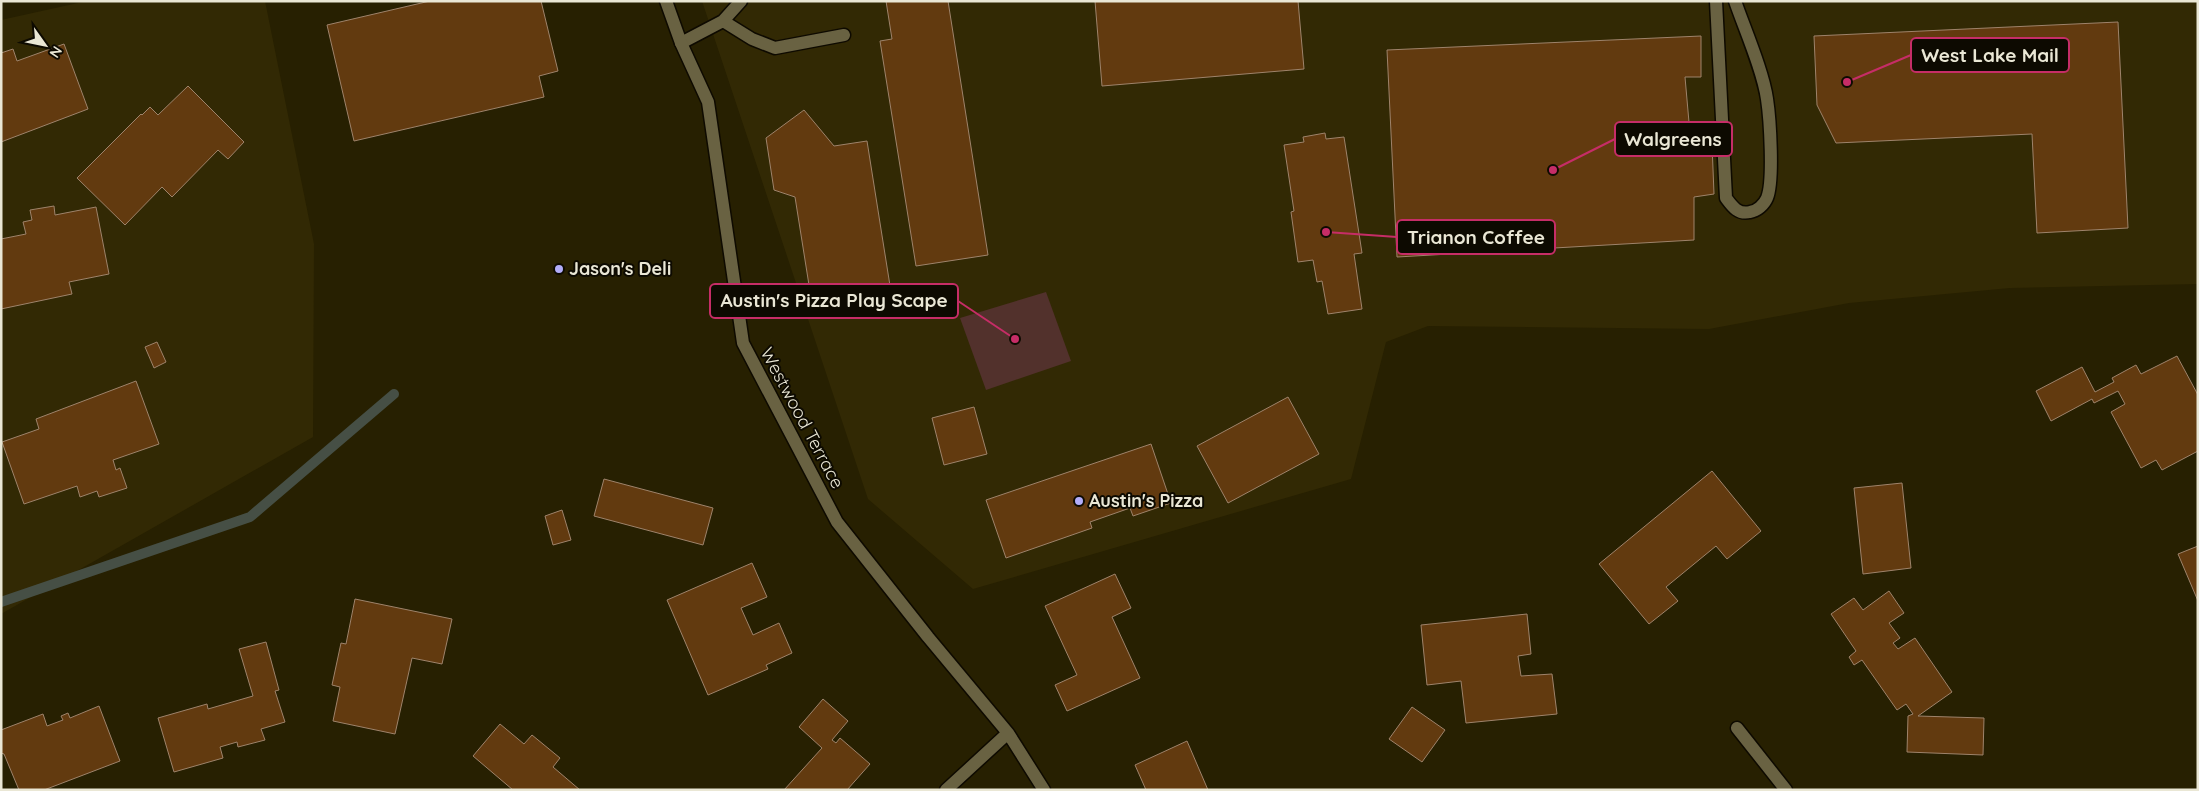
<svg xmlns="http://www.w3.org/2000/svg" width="2199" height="791" font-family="Quicksand,sans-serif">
<rect width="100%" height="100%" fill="#272001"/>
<path fill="#322904" d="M 87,1 L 265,1 L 314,244 L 313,437 L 1,614 L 1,20 Z
M 702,1 L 2198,1 L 2198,284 L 2010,288 L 1849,303 L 1709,329 L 1428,326 L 1386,342 L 1351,479 L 973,589 L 868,499 Z"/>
<path fill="#52312c" d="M 1046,292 L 1071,361 L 986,390 L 960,318 Z"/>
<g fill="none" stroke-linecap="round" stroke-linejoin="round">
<path stroke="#464f45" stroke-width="10" d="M 1,602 L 250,517 L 394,394"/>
</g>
<path fill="#623a0f" stroke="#9e836b" d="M 430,1 L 541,1 L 558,71 L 539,76 L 544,97 L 354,141 L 327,25 Z
M 886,1 L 948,1 L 988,255 L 916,266 L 880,41 L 892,39 Z
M 1095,1 L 1298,1 L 1304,69 L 1102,86 Z
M 2118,22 L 2128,228 L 2037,233 L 2032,134 L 1836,143 L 1817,105 L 1814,36 Z
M 1701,36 L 1701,77 L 1685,77 L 1691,145 L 1712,144 L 1714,194 L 1694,197 L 1694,240 L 1397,257 L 1387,50 Z
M 64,44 L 88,109 L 1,142 L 1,53 L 13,49 L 17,61 Z
M 188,86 L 244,142 L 228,159 L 218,150 L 172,197 L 162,187 L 125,225 L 77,178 L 141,114 L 142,115 L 150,107 L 158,115 Z
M 804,110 L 834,146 L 867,141 L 891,292 L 812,304 L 795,197 L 774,190 L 766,138 Z
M 1325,133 L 1326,139 L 1344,137 L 1362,253 L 1354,254 L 1362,309 L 1328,314 L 1322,281 L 1317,282 L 1313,260 L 1298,262 L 1291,212 L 1294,211 L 1284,145 L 1304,142 L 1303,137 Z
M 54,206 L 55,215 L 96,207 L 109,274 L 69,282 L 72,294 L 1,309 L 1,239 L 26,234 L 23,222 L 32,220 L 30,210 Z
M 157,342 L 166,362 L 154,368 L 145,347 Z
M 2177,356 L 2198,395 L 2198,451 L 2162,470 L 2156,460 L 2141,468 L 2111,412 L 2125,404 L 2118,391 L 2094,403 L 2092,399 L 2051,421 L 2036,391 L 2082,367 L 2095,392 L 2114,382 L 2112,378 L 2136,365 L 2141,374 Z
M 136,381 L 159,444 L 113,460 L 116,470 L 120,468 L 127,488 L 99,497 L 97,491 L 80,497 L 77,486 L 24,504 L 2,442 L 39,429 L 36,419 Z
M 1288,397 L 1319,454 L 1228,503 L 1197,446 Z
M 974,407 L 987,454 L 944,465 L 932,418 Z
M 1151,444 L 1171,503 L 1133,516 L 1130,508 L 1090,522 L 1092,528 L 1006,558 L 986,500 Z
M 1712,471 L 1761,531 L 1727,559 L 1716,546 L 1666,587 L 1678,601 L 1649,624 L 1599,564 Z
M 604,479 L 713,508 L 703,545 L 594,516 Z
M 1902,483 L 1911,568 L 1863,574 L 1854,488 Z
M 562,510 L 571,540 L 553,545 L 545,516 Z
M 2198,546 L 2198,601 L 2178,554 Z
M 752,563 L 767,597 L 741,608 L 753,635 L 779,623 L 792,653 L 766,665 L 768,669 L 708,695 L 667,600 Z
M 1115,574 L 1131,608 L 1112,617 L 1140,678 L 1067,711 L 1055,685 L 1077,675 L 1045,606 Z
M 1889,591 L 1904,613 L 1889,623 L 1900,638 L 1893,643 L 1898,649 L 1915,638 L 1952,692 L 1918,716 L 1984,718 L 1983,755 L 1907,752 L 1908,716 L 1913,714 L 1906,704 L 1897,710 L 1862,660 L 1854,665 L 1849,657 L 1856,651 L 1831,614 L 1854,598 L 1863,610 Z
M 355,599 L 452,619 L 442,664 L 412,658 L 395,734 L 333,721 L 340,687 L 332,685 L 341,643 L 346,644 Z
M 1527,614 L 1531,654 L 1518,656 L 1521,676 L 1552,674 L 1557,714 L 1466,723 L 1461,681 L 1427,685 L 1421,625 Z
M 266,642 L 279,690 L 275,691 L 285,722 L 261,729 L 265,740 L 238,747 L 237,742 L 220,747 L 223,758 L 174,772 L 158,718 L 207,704 L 208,709 L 253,696 L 239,649 Z
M 823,699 L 848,721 L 832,740 L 836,743 L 840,738 L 870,764 L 847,790 L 784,790 L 822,748 L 799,727 Z
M 99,706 L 120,761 L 44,790 L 19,790 L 4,754 L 1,753 L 1,730 L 43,714 L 47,726 L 63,720 L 61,716 L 68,713 L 70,718 Z
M 1412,707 L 1445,730 L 1422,762 L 1389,739 Z
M 500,724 L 524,744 L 532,735 L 560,758 L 553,767 L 580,790 L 513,790 L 473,756 Z
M 1187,741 L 1208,790 L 1146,790 L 1135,765 Z"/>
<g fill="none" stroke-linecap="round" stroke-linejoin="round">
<defs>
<path id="lane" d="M 1716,1 L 1726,198 C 1732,206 1738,215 1750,212 C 1757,211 1764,205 1767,198 C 1774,181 1770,119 1767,99 C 1763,71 1745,30 1735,1
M 723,21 L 752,39 L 775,48 L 844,35
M 681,43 L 723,21 L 741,1"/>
<path id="street" d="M 666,1 L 681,43 L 708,102 L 743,343 L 837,522 L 928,637 L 1008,733 L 1044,790
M 1737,728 L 1786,790
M 946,790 L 1008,733"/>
</defs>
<use href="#lane" stroke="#0e0a00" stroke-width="15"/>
<use href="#street" stroke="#0e0a00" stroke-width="15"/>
<use href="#lane" stroke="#696242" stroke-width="12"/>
<use href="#street" stroke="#696242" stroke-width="12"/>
</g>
<g fill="#b2adf9" stroke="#0d0a01" stroke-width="2">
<circle cx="559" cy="269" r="5"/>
<circle cx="1079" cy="501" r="5"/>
</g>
<g text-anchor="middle" stroke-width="4" stroke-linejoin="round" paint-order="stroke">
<g font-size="18" font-weight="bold" fill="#eae7d5" stroke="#0d0a01" text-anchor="start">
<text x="569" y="275">Jason's Deli</text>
<text x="1089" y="507">Austin's Pizza</text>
</g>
<g font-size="18" fill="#eae7d5" stroke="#0d0a01">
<text transform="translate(802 418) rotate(62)" y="6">Westwood Terrace</text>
</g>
</g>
<path fill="none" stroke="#c62d67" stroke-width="2" d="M1847 82L1911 55M1553 170L1615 139M1326 232L1397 237M1015 339L958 301"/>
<g fill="#c62d67" stroke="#0d0a01" stroke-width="2">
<circle cx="1847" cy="82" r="5"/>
<circle cx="1553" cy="170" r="5"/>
<circle cx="1326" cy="232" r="5"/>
<circle cx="1015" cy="339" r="5"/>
</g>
<g fill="#0d0a01" stroke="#c62d67" stroke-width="2">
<rect x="1911" y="38" width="158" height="34" rx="5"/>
<rect x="1615" y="122" width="117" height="34" rx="5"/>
<rect x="1397" y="220" width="158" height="34" rx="5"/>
<rect x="710" y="284" width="248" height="34" rx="5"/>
</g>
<g font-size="19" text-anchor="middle" font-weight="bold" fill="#eae7d5">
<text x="1990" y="62">West Lake Mail</text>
<text x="1673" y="146">Walgreens</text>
<text x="1476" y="244">Trianon Coffee</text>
<text x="834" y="307">Austin's Pizza Play Scape</text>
</g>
<rect width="2199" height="791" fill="none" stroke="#eae7d5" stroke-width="5"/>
<g transform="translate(45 45) rotate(123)" stroke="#0d0a01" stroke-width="4" paint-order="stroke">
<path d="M0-4L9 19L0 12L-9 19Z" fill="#eae7d5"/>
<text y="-8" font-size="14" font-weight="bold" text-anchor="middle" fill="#eae7d5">N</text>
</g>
</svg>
